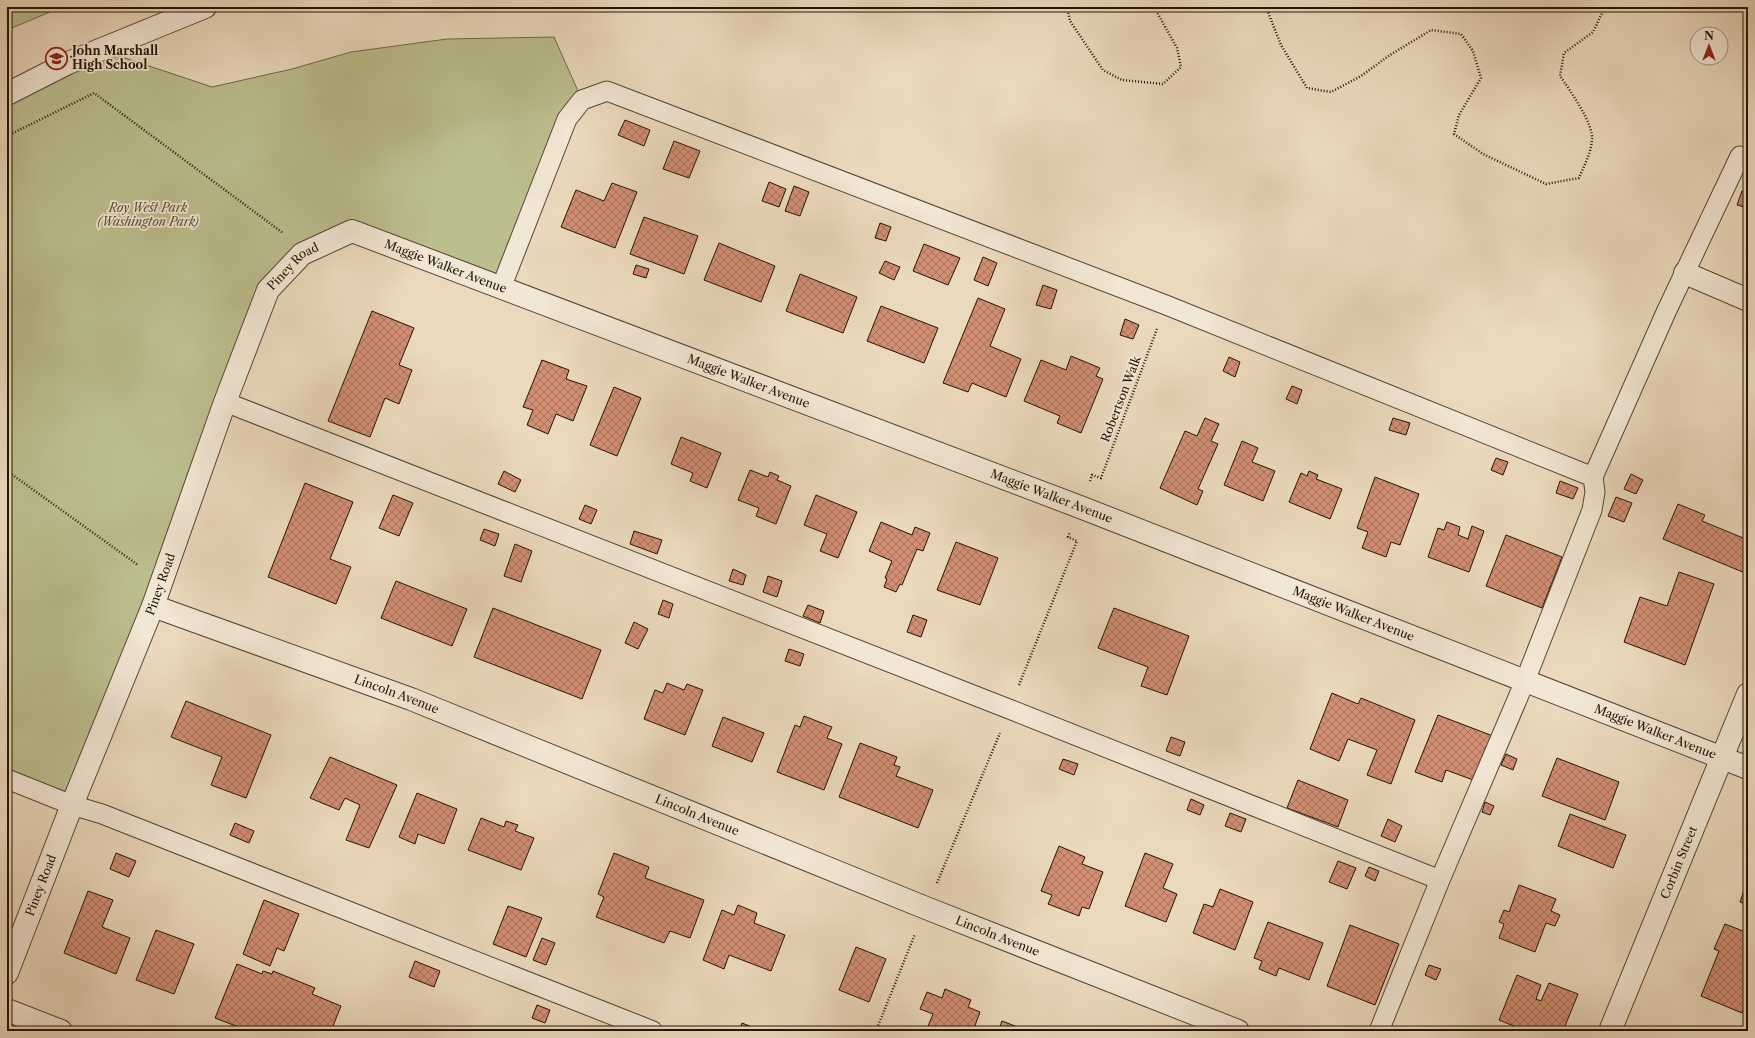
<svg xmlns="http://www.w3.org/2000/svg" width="1755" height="1038" font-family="'Libre Caslon Text',serif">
<defs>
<pattern id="building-cross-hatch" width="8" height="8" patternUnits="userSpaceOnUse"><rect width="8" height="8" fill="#d18e73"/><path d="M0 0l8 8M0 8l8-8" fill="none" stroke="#a9735c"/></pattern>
</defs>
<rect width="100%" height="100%" fill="#ebd9bd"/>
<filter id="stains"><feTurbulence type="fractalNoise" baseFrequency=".005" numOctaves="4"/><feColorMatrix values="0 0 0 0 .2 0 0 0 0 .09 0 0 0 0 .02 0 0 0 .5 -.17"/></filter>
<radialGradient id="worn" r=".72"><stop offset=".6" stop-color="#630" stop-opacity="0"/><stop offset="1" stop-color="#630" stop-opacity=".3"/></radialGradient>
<path fill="#bcbe8e" stroke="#706948" d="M 7,7 L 62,7 L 7,30 Z
M 554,37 L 582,100 L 501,288 L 352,231 L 268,290 L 72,805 L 7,779 L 7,94 L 101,50 L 212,87 L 292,69 L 351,52 L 447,39 Z"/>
<path fill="url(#building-cross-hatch)" stroke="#231403" d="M 625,120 L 650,130 L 644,146 L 618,135 Z
M 674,141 L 700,151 L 689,178 L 663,169 Z
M 769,182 L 786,189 L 779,207 L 762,201 Z
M 612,183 L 637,192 L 615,248 L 561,227 L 576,190 L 604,201 Z
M 794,186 L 809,192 L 800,216 L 785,211 Z
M 1742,191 L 1748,193 L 1748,208 L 1737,205 Z
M 644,217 L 698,236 L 684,274 L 630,254 Z
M 880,223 L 891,227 L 886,241 L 875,238 Z
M 719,243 L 775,266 L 761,302 L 704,280 Z
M 924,244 L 960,258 L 948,285 L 913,271 Z
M 983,257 L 997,263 L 988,286 L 974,280 Z
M 885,261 L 900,267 L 894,280 L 879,273 Z
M 636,265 L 649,269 L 646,278 L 633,274 Z
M 800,274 L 857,297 L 843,333 L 786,311 Z
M 1043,285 L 1057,290 L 1051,309 L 1036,305 Z
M 978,298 L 1005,309 L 990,346 L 1021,359 L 1006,397 L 972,383 L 968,392 L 943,383 Z
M 881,306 L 938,328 L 924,363 L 867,341 Z
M 372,311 L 414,328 L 399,365 L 412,370 L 399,404 L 385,398 L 370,437 L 328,421 Z
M 1125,319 L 1139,325 L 1133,339 L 1120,335 Z
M 1071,356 L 1100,368 L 1096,376 L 1103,379 L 1081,433 L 1057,423 L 1060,416 L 1024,401 L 1041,360 L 1066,370 Z
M 1229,357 L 1240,362 L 1235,377 L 1223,371 Z
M 542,360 L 569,370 L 566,379 L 587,386 L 573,421 L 556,414 L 548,434 L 527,425 L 533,410 L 523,407 Z
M 1292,386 L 1302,390 L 1297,404 L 1286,399 Z
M 614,387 L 641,398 L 617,456 L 590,445 Z
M 1205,418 L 1219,424 L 1211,441 L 1218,444 L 1198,489 L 1203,491 L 1197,505 L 1160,488 L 1185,431 L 1197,436 Z
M 1393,418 L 1410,423 L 1406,435 L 1389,430 Z
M 681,437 L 721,453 L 707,488 L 690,481 L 693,473 L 671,464 Z
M 1242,441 L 1258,448 L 1252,462 L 1275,471 L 1263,501 L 1224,485 Z
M 1496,458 L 1508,462 L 1503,475 L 1491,470 Z
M 750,470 L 768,477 L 770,472 L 779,476 L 777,480 L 791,486 L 776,524 L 756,516 L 759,508 L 738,500 Z
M 504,471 L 521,480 L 515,492 L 498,484 Z
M 1309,471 L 1318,475 L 1316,479 L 1342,489 L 1330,519 L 1289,502 L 1301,473 L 1307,476 Z
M 1631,474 L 1643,480 L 1636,494 L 1624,489 Z
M 1375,477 L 1419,494 L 1400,545 L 1391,542 L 1386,557 L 1362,548 L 1368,532 L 1357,528 Z
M 1560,481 L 1578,488 L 1573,499 L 1556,493 Z
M 305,483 L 353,502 L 330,559 L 351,567 L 336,604 L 268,577 Z
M 393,495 L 413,503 L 399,536 L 379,528 Z
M 816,495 L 857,512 L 838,558 L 820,551 L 827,534 L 804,525 Z
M 1616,497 L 1632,503 L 1624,522 L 1608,516 Z
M 1678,504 L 1705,515 L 1702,521 L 1748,540 L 1748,565 L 1745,573 L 1663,539 Z
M 585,505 L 597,510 L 591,524 L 579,519 Z
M 881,522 L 912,535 L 915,527 L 930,533 L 923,551 L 917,549 L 902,585 L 900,584 L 896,592 L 884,587 L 887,579 L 885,578 L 892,561 L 869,551 Z
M 1447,522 L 1460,527 L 1458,535 L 1468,539 L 1472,526 L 1484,531 L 1469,572 L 1428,557 L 1438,528 L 1444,530 Z
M 484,529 L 499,534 L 495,546 L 480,540 Z
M 634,531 L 662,540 L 657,554 L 630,544 Z
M 1506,535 L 1562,557 L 1542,608 L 1486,586 Z
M 956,542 L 998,558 L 980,605 L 937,590 Z
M 515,544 L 532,551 L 521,582 L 504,576 Z
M 733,569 L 746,575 L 743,585 L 729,581 Z
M 1679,572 L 1714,584 L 1685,665 L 1624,642 L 1640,597 L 1667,606 Z
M 768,576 L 782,581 L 777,597 L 763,592 Z
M 396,581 L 467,609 L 452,646 L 381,618 Z
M 663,600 L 673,604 L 669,618 L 658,614 Z
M 808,605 L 824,611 L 820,623 L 803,616 Z
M 493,608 L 601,650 L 582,699 L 474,657 Z
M 1114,608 L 1189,636 L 1167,695 L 1141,686 L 1148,667 L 1098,648 Z
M 913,615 L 927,620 L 921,637 L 907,632 Z
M 634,622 L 648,629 L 638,649 L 625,643 Z
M 789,649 L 804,654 L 800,666 L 785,661 Z
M 667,683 L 684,690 L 687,684 L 703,690 L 685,735 L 644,719 L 655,690 L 663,693 Z
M 1332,693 L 1358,704 L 1361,698 L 1415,720 L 1391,784 L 1367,775 L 1377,750 L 1348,739 L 1339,761 L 1310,749 Z
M 186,701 L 271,735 L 246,798 L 211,785 L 222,757 L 171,737 Z
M 1438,715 L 1493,736 L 1476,781 L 1446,770 L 1442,782 L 1415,772 Z
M 804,716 L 832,727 L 827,738 L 842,744 L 824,790 L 777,772 L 795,725 L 800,727 Z
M 723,717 L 764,733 L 752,762 L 712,746 Z
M 1171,737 L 1185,742 L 1180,756 L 1166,751 Z
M 860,743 L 897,757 L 894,765 L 900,767 L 896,776 L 933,790 L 918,828 L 839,797 Z
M 1506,754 L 1517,759 L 1513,770 L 1501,765 Z
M 330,757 L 397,785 L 369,848 L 346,840 L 360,805 L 345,798 L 339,810 L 310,798 Z
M 1557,758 L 1619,782 L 1605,820 L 1542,796 Z
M 1063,759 L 1078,764 L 1074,775 L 1059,769 Z
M 1298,780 L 1348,800 L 1338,827 L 1287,808 Z
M 417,793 L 457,809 L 444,844 L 418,834 L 415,844 L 399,837 Z
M 1191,799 L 1204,805 L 1200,815 L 1187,810 Z
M 1485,802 L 1494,806 L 1490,815 L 1482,812 Z
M 1230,813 L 1246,819 L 1241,832 L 1225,826 Z
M 1570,814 L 1626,835 L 1613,868 L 1558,846 Z
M 481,818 L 504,827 L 506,821 L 518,825 L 515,831 L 534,838 L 521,870 L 468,850 Z
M 1388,819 L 1402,826 L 1395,842 L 1381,836 Z
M 235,823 L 254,831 L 249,843 L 230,835 Z
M 1059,846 L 1085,857 L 1082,864 L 1103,872 L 1089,909 L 1082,907 L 1079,916 L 1048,904 L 1052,895 L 1041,891 Z
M 116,853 L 136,861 L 129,877 L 110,869 Z
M 614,853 L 649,867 L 645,878 L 704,900 L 690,938 L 670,931 L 664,943 L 596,917 L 604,897 L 598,894 Z
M 1145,853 L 1173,864 L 1163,888 L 1177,894 L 1166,922 L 1125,906 Z
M 1338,861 L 1356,868 L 1347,889 L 1329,882 Z
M 1369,867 L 1379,871 L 1375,881 L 1365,876 Z
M 1748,879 L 1748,905 L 1740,902 Z
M 1519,885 L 1556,899 L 1551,911 L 1560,915 L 1555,926 L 1546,923 L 1535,952 L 1499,938 L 1504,924 L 1499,922 L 1504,910 L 1509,912 Z
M 1220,889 L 1253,902 L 1235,950 L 1193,933 L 1204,904 L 1213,907 Z
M 88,891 L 113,900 L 102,927 L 130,938 L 116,974 L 64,953 Z
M 264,900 L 299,914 L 284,951 L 277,948 L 270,966 L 243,954 Z
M 738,905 L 757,913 L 754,923 L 785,935 L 771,971 L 729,955 L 724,969 L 703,960 L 722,910 L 734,915 Z
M 508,906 L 542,918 L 526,957 L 493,944 Z
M 1268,922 L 1323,943 L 1309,980 L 1279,968 L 1276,976 L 1259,969 L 1262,961 L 1254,958 Z
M 1725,924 L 1748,933 L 1748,997 L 1742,1013 L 1701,996 L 1719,951 L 1714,949 Z
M 1350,925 L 1399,944 L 1375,1005 L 1327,986 Z
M 156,930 L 194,944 L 174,994 L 136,980 Z
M 542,938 L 555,943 L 546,965 L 533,960 Z
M 856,947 L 886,959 L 869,1002 L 839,990 Z
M 415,961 L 440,971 L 434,987 L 409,977 Z
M 237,964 L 262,974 L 263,971 L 272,974 L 273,971 L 315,988 L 312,994 L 341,1006 L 331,1031 L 249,1031 L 215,1018 Z
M 1429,965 L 1441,969 L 1436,980 L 1425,975 Z
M 1517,975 L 1541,985 L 1536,999 L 1541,1001 L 1549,983 L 1578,994 L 1563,1031 L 1526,1031 L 1499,1020 Z
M 945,989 L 971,1000 L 968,1007 L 980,1012 L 973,1031 L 926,1031 L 933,1014 L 920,1009 L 927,992 L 942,998 Z
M 537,1005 L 550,1010 L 545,1023 L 532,1018 Z
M 1002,1021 L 1028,1031 L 998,1031 Z
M 742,1023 L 762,1031 L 739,1031 Z
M 365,1026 L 378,1031 L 363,1031 Z"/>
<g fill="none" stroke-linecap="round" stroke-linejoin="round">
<defs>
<path id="lane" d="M 501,288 L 567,119 L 582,100 L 607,91 L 1166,305 L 1593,477 L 1595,492 L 1592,510 L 1525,681 L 1440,880 L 1379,1031
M 225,402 L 1009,709 L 1440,880
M 1593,477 L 1667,310 L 1740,156
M 7,779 L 72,805 L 102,814 L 653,1031"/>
<g id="street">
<path d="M 7,94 L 68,63 L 205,7"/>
<path d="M 1685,273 L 1748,300"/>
<path id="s1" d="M 153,606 L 411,699 L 926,908 L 1238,1031"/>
<path id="s2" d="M 7,973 L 72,805 L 153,606 L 225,402 L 268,290 L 302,254 L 352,231 L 1080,507 L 1748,768"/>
<path d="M 7,1010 L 61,1031"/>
<path id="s3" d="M 1610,1031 L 1748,694"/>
</g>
</defs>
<use href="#lane" stroke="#554532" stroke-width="21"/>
<use href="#street" stroke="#554532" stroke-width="24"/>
<path stroke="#231403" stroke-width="2.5" stroke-dasharray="1 2" stroke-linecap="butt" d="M 1067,7 L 1070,21 L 1103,70 L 1122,80 L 1163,84 L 1181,67 L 1177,48 L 1154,7
M 1266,7 L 1281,45 L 1307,88 L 1331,92 L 1361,76 L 1390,55 L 1431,30 L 1461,34 L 1473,51 L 1481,78 L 1459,115 L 1454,134 L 1483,154 L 1546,184 L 1579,178 C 1584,166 1591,153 1592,140 C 1594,124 1569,89 1560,76 L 1564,53 L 1593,32 L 1605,7
M 7,136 L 94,93 L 283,233
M 7,471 L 138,565
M 1090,481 L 1092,475 L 1101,478 L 1157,329
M 1019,685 L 1077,541 L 1068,537 L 1070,532
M 937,883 L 1000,733
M 876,1031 L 915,934"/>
<use href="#lane" stroke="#f2e6d4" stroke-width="19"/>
<use href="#street" stroke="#f2e6d4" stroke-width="22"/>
</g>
<defs>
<symbol id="school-ring" viewBox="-11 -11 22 22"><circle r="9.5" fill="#f2e6d4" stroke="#8f2418" stroke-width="1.5"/><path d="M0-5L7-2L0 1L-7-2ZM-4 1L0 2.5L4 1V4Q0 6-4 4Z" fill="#8f2418"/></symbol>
</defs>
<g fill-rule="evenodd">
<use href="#school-ring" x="44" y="46" width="25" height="25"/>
</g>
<g text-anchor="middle" stroke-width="3.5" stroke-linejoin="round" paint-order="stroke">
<g font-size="12" font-weight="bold" fill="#231403" stroke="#f2e6d4" text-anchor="start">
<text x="72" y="55">John Marshall<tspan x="72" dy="14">High School</tspan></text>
</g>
<g font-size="12" font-style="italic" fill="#595034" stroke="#f2e6d4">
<text x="148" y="212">Roy West Park<tspan x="148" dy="14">(Washington Park)</tspan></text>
</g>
<g font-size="12" fill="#231403" stroke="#f2e6d4">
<text dy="4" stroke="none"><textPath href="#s2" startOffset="936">Maggie Walker Avenue</textPath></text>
<text dy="4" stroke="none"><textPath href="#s2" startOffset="766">Piney Road</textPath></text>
<text dy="4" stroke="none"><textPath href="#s2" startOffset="1260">Maggie Walker Avenue</textPath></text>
<text transform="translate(1121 399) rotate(-69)" y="4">Robertson Walk</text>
<text dy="4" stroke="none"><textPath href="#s2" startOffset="1584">Maggie Walker Avenue</textPath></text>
<text dy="4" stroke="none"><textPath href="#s2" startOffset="418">Piney Road</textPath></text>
<text dy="4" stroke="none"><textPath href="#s2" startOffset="1908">Maggie Walker Avenue</textPath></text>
<text dy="4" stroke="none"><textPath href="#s1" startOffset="259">Lincoln Avenue</textPath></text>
<text dy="4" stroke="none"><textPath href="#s2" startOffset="2232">Maggie Walker Avenue</textPath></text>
<text dy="4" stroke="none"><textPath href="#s1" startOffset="583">Lincoln Avenue</textPath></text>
<text dy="4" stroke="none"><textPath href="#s3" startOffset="182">Corbin Street</textPath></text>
<text dy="4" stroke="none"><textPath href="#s2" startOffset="94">Piney Road</textPath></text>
<text dy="4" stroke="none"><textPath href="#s1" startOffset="907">Lincoln Avenue</textPath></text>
</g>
</g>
<rect width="1755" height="1038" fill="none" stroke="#ebd9bd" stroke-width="24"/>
<rect x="8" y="8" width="1739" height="1022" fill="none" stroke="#231403" stroke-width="2"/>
<rect x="12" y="12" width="1731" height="1014" fill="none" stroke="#231403"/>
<g transform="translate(1709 46)"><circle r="19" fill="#f2e6d4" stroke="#9f9280"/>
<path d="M0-3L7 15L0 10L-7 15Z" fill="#8f2418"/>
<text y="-6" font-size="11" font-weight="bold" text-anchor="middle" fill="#231403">N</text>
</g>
<rect width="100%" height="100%" filter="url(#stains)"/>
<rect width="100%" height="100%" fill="url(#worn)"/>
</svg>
